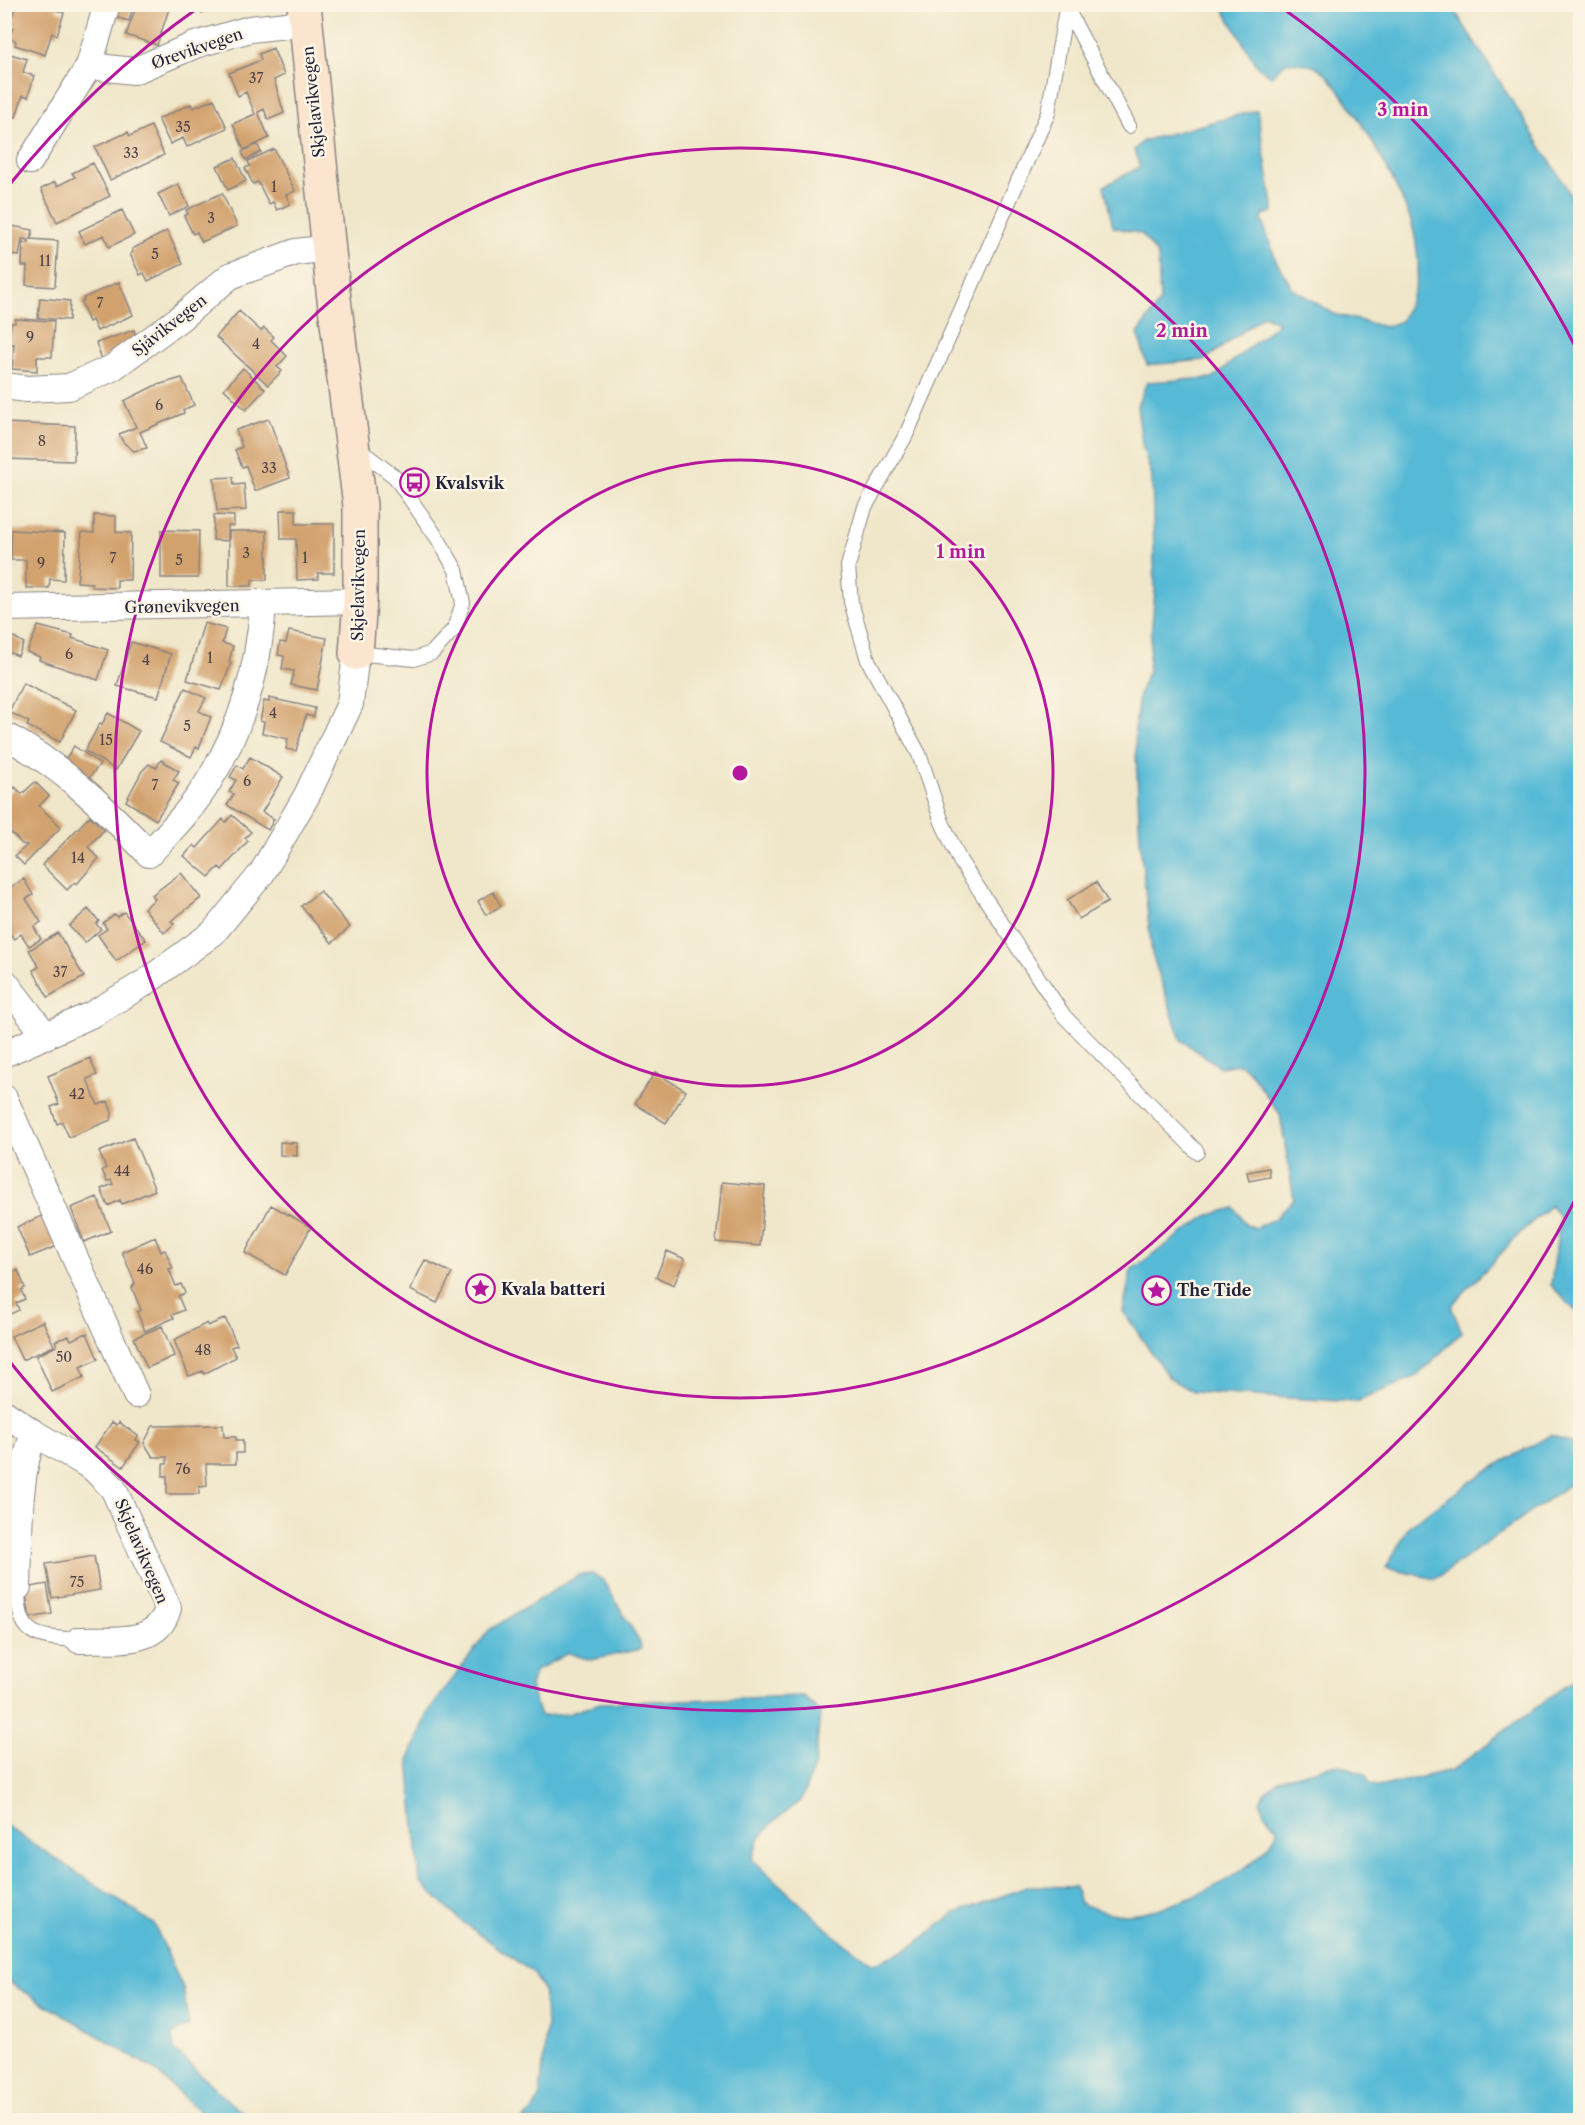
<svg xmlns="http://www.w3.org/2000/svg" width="1585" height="2125" font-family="'Libre Caslon Text',serif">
<rect width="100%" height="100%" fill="#fcf5e5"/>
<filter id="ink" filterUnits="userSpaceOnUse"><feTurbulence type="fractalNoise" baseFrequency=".0167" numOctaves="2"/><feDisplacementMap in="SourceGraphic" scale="12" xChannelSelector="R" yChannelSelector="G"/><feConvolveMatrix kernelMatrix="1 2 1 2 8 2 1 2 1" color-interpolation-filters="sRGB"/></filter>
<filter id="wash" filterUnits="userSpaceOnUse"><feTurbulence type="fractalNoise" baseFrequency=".008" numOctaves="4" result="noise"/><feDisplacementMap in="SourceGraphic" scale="24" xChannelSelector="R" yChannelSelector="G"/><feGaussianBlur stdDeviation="1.35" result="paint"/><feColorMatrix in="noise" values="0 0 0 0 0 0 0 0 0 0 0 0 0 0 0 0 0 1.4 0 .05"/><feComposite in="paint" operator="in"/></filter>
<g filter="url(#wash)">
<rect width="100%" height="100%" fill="#f0e7ca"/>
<path fill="#57bad6" stroke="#3c6e88" stroke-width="1.5" d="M 1221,5 L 1451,5 L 1564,183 L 1580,215 L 1580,1316 L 1551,1285 L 1560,1218 L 1551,1205 L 1522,1231 L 1453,1304 L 1452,1309 L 1462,1332 L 1417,1376 L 1356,1402 L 1193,1392 L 1169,1378 L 1123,1311 L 1131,1270 L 1207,1216 L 1234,1208 L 1246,1224 L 1255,1228 L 1274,1219 L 1294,1199 L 1280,1114 L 1249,1071 L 1239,1064 L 1220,1067 L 1181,1040 L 1152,954 L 1140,841 L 1135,729 L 1139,694 L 1148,671 L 1155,591 L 1152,476 L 1143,449 L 1137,406 L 1147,382 L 1213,378 L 1278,323 L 1264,315 L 1205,360 L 1147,365 L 1138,334 L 1160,301 L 1158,256 L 1142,234 L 1113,227 L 1104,186 L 1140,167 L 1134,150 L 1143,141 L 1257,110 L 1273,205 L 1273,212 L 1263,215 L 1262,220 L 1276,261 L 1293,289 L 1334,314 L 1385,327 L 1401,321 C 1410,302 1420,281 1418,260 C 1417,249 1416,238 1413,228 C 1406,197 1343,82 1318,68 C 1308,63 1297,63 1286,62 L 1271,76 L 1257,66 Z
M 1551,1435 L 1580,1447 L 1580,1477 L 1435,1579 L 1386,1568 L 1409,1526 L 1483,1473 Z
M 593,1574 L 603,1580 L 640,1642 L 641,1649 L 591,1660 L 568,1653 L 535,1671 L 530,1686 L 539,1714 L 542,1716 L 568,1714 L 600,1703 L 804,1696 L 820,1713 L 815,1764 L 801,1801 L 775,1820 L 759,1839 L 752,1859 L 836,1937 L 873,1964 L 910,1948 L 954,1914 L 1029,1886 L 1075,1887 L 1080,1903 C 1091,1907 1105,1913 1116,1914 C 1163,1917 1260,1875 1278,1830 L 1264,1813 L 1260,1801 L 1265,1792 L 1280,1779 L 1337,1764 L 1366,1774 L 1369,1783 L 1378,1787 L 1452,1770 L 1580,1675 L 1580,2120 L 522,2120 L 533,2111 L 540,2095 L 547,2024 L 543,1989 L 533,1973 L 460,1920 L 420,1882 L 409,1759 L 429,1711 L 489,1630 L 579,1575 Z
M 5,1825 L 154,1924 L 183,1988 L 189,2026 L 172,2034 L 174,2050 L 236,2108 L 257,2120 L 209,2120 L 152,2068 L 5,1980 Z"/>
<g id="blocks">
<path fill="#d2a26e" d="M 16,4 L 58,4 L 56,10 L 64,13 L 57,35 L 52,33 L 45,55 L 15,45 L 16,41 L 9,38 L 13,28 L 9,27 Z
M 115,4 L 134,4 L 129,21 L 111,16 Z
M 137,4 L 170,6 L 157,45 L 126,35 Z
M 198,4 L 221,4 L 202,13 Z
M 273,48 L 284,75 L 274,80 L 284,113 L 268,120 L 264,109 L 258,112 L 269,138 L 244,150 L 233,124 L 255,114 L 246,92 L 238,96 L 229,73 L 261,60 L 259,54 Z
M 4,52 L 27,59 L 23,72 L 34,76 L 28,97 L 23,95 L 16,117 L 4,114 Z
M 214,99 L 227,128 L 187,147 L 183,138 L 170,144 L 158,119 L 191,104 L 193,108 Z
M 151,126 L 164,155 L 110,180 L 95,147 L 128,132 L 130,136 Z
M 257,144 L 261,152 L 246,160 L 242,152 Z
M 274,149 L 295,191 L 286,195 L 290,204 L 277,210 L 273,202 L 269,204 L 258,182 L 253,184 L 245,168 L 250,166 L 248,161 Z
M 235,158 L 246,181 L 228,190 L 217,166 Z
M 93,163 L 110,196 L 57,222 L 41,189 L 55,182 L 57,186 L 75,177 L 72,173 Z
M 178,184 L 189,206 L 169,216 L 158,194 Z
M 222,193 L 237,226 L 202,242 L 197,232 L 193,234 L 184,216 L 188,214 L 186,210 Z
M 122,210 L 134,235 L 109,247 L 104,235 L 85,244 L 79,231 Z
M 7,225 L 33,230 L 31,239 L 58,241 L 55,287 L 26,285 L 27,266 L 22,266 L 23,243 L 29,243 L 29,240 L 22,239 L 19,256 L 4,253 Z
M 167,231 L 183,264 L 148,281 L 144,273 L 140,275 L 130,254 L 133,252 L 132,249 Z
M 119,282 L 133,315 L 97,331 L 92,320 L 89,322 L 81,302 L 84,300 L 83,298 Z
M 40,298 L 70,301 L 69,320 L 38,318 Z
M 239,311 L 261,331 L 264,328 L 274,337 L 271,340 L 287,356 L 277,367 L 282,371 L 268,385 L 216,337 Z
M 15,319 L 54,321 L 52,357 L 37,357 L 37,371 L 12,369 L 14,344 L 9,344 L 11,323 L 15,323 Z
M 134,330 L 138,342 L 102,359 L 96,343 Z
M 243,368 L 265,389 L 246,410 L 224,389 Z
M 182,378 L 194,405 L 183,410 L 184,413 L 140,432 L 147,448 L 134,451 L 123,442 L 119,434 L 136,427 L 124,401 L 154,386 Z
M 269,419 L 290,478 L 255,491 L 246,466 L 242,467 L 235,450 L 242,447 L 236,430 Z
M 4,423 L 75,426 L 74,461 L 4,459 Z
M 233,477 L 234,485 L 244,484 L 246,510 L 217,511 L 214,478 Z
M 280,510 L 296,510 L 296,524 L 334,524 L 334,573 L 318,573 L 318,579 L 297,580 L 296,539 L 281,539 Z
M 94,515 L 116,516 L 116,532 L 131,533 L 130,580 L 117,580 L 117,588 L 92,587 L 92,583 L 77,582 L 82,532 L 94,533 Z
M 214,515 L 234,516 L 234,526 L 228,526 L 228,541 L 213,540 Z
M 11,530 L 65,533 L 64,580 L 50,579 L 49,588 L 26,588 L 26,560 L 11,560 Z
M 161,530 L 199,531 L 198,578 L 161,578 Z
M 229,531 L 267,531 L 267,580 L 252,580 L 252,586 L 229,586 Z
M 204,623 L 226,629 L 222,643 L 233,646 L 229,662 L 231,663 L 221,690 L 187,680 Z
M 38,626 L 73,635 L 72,638 L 108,650 L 98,680 L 39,660 L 40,657 L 27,652 Z
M 289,631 L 327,638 L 317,690 L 291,685 L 294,671 L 282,669 L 284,656 L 278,655 L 280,642 L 286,643 Z
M 12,636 L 24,643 L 18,656 L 9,652 L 4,660 L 4,650 Z
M 131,642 L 171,654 L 158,697 L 117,686 Z
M 23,683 L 76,710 L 60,742 L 27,726 L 29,722 L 9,712 Z
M 185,688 L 206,698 L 199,711 L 211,717 L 199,748 L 196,747 L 191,757 L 160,742 Z
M 269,698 L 315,708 L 314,717 L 306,715 L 296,751 L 286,749 L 288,739 L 262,733 L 264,722 L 260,721 L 264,701 L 269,702 Z
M 108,713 L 139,731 L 116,770 L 85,751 L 100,723 L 102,724 Z
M 74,746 L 100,764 L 89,778 L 64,761 Z
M 250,757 L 283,777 L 262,812 L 274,819 L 268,830 L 227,805 L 234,794 L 229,792 L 236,780 L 230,777 L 237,765 L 243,769 Z
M 161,760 L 179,771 L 173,780 L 179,783 L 156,820 L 126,801 L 142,771 L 149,764 L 156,768 Z
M 35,782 L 49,796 L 39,806 L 61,827 L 24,865 L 15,856 L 27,845 L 22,844 L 4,826 L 4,798 L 15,787 L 22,794 Z
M 232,815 L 251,832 L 245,838 L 248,841 L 222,870 L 219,867 L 209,877 L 184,856 L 194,845 L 197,848 L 223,819 L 226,822 Z
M 90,816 L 104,830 L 88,847 L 99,858 L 77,884 L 75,882 L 67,890 L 42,865 Z
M 181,873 L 201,898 L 171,921 L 174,924 L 164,933 L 144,908 L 155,899 L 152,895 Z
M 24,879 L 33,895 L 26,899 L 41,922 L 34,927 L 41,939 L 29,946 L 21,934 L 14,939 L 4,925 L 4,891 Z
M 1096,882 L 1108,902 L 1079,919 L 1067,900 Z
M 320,891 L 350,927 L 332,943 L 301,906 Z
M 493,892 L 501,906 L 486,915 L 478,901 Z
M 88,909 L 99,921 L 96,924 L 101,929 L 85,943 L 69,926 Z
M 124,912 L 146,940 L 116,961 L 98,935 L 107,929 L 103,923 L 115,914 L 117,917 Z
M 58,933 L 84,977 L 48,997 L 33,970 L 39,967 L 29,950 Z
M 90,1058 L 97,1075 L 87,1079 L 98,1105 L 108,1101 L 112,1113 L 111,1120 L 69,1137 L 62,1122 L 57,1124 L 51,1107 L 59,1104 L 48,1076 Z
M 655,1072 L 686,1091 L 666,1123 L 635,1104 Z
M 133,1138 L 155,1190 L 122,1204 L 120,1200 L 108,1206 L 101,1189 L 113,1184 L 111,1180 L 107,1181 L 102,1170 L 106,1168 L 99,1152 Z
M 280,1142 L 297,1143 L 297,1156 L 280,1155 Z
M 1269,1168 L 1270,1177 L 1249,1181 L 1247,1172 Z
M 722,1182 L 765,1186 L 760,1246 L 716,1242 Z
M 97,1197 L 111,1231 L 84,1242 L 71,1208 Z
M 271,1205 L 311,1227 L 285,1275 L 245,1253 Z
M 44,1215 L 57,1246 L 30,1257 L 17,1227 Z
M 155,1237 L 161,1252 L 165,1250 L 173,1268 L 169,1269 L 176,1286 L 181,1284 L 185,1293 L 178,1296 L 184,1310 L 172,1315 L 174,1318 L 145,1331 L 137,1312 L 141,1310 L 132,1288 L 135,1283 L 122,1252 Z
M 667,1251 L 685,1259 L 674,1285 L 656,1277 Z
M 425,1260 L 452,1273 L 437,1303 L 410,1290 Z
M 8,1261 L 13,1273 L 18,1270 L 25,1288 L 21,1290 L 25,1299 L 16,1303 L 19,1310 L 4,1317 L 4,1263 Z
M 225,1318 L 237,1345 L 231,1347 L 236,1357 L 204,1374 L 203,1371 L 189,1376 L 174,1340 L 207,1323 L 208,1326 Z
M 43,1321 L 54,1346 L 22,1360 L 11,1336 Z
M 162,1326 L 174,1356 L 147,1368 L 134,1338 Z
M 87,1333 L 98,1359 L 80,1367 L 84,1377 L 52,1392 L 36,1356 L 57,1346 L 55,1341 L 69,1336 L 71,1340 Z
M 112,1422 L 117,1425 L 119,1422 L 138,1436 L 136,1440 L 140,1442 L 123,1467 L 95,1447 Z
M 223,1425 L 224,1437 L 236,1437 L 236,1440 L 243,1440 L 243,1453 L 236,1453 L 236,1464 L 206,1464 L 207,1486 L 199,1487 L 199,1494 L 167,1494 L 167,1476 L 163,1476 L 163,1464 L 167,1464 L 167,1457 L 153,1457 L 144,1443 L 153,1426 Z
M 94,1556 L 100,1590 L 52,1598 L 46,1564 Z
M 47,1584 L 52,1614 L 30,1618 L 25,1588 Z"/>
</g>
</g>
<g filter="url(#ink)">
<use href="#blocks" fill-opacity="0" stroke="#898482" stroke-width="1.5"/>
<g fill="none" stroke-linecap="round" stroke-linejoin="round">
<defs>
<path id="lane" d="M 1066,7 L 1129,126
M 1066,9 L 1048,113 L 906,435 L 865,507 L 848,566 L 851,602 L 868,660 L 919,754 L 942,822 L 960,861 L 1064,1016 L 1197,1152
M 356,447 L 395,477 L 438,539 L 456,570 L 463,603 L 454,629 L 432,653 L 414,659 L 356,653
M 18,1587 C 18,1637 34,1637 79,1640"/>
<path id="street" d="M 89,66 L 134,71 L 195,45 L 250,29 L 305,23
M 30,161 L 89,66 L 107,4
M 4,386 L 27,389 L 69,387 L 112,368 L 179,319 L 230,276 L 296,252 L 330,248
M 4,608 L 360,601
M 4,735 C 61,765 105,808 149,854 C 171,830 194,807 210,779 C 242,727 259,666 263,605
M 4,981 L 46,1036
M 4,1054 L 93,1014 L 146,982 L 213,933 L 262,873 L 307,795 L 350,704 L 356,653
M 4,1098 L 136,1395
M 4,1413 L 34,1433
M 18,1587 C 20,1536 16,1481 34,1433 L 93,1468 L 113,1488 L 168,1608 C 158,1648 111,1638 79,1640"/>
<path id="secondary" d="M 304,4 L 333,291 L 360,506 L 360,601 L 356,653"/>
</defs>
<use href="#lane" stroke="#898482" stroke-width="16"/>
<use href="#street" stroke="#898482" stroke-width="28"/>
<use href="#secondary" stroke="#898482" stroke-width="36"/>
<use href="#lane" stroke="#fff" stroke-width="14"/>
<use href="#street" stroke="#fff" stroke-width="26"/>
<use href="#secondary" stroke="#fbe5cf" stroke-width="33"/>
</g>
</g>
<g fill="none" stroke="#b5179e" stroke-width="3">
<circle cx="740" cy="773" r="313"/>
<circle cx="740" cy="773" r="625"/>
<path d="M1579 1192A938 938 0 0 1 6 1357M6 189A938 938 0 0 1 202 5M1278 5A938 938 0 0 1 1579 354"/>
</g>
<defs>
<symbol id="bus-ring" viewBox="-11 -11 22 22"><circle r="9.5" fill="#fcf5e5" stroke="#b5179e" stroke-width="1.5"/><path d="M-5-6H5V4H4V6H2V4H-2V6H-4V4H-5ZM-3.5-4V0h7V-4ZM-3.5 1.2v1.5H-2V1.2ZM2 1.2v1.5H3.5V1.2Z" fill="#b5179e"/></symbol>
<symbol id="sight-ring" viewBox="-11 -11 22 22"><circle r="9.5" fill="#fcf5e5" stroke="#b5179e" stroke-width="1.5"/><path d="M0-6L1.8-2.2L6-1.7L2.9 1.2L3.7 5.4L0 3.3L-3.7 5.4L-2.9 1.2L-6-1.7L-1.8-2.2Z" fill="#b5179e"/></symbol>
</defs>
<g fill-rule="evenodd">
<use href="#bus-ring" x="398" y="466" width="33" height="33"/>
<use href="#sight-ring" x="464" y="1272" width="33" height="33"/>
<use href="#sight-ring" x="1140" y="1274" width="33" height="33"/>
</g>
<g text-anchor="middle" stroke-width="5" stroke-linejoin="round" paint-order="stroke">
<g font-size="14" fill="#4e4248">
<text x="256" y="83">37</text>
<text x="183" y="132">35</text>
<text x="131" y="158">33</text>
<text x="274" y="192">1</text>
<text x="211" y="223">3</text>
<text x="155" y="259">5</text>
<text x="45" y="266">11</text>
<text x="100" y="308">7</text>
<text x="30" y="342">9</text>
<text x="256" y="349">4</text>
<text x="159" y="410">6</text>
<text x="42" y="446">8</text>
<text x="269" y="473">33</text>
<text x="246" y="558">3</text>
<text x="113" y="563">7</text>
<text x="305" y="563">1</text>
<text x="179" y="565">5</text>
<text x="41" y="568">9</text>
<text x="69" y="659">6</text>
<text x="210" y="663">1</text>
<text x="146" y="665">4</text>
<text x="273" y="718">4</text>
<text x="187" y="731">5</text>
<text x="106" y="745">15</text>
<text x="247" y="786">6</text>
<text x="155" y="790">7</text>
<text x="78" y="863">14</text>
<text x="60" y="977">37</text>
<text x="77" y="1099">42</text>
<text x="122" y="1176">44</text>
<text x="145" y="1274">46</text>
<text x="203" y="1355">48</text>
<text x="64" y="1362">50</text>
<text x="183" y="1474">76</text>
<text x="77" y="1587">75</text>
</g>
<g font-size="16" fill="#22223b" stroke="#fcf5e5">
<text transform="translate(197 48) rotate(-19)" y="6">Ørevikvegen</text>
<text transform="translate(313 102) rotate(-96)" y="6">Skjelavikvegen</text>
<text transform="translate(169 325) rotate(-38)" y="6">Sjåvikvegen</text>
<text transform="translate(358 585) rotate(-89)" y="6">Skjelavikvegen</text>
<text transform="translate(182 606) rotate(-1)" y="6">Grønevikvegen</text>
<text transform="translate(142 1551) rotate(67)" y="6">Skjelavikvegen</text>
</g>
<g font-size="16" font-weight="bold" fill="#22223b" stroke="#fcf5e5" text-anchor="start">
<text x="435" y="489">Kvalsvik</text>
<text x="501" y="1295">Kvala batteri</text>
<text x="1177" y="1296">The Tide</text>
</g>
</g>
<circle cx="740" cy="773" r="9" fill="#b5179e" stroke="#fcf5e5" stroke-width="3"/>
<g font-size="18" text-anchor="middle" font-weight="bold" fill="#b5179e" stroke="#fcf5e5" stroke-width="5" stroke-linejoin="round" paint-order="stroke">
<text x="1403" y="116">3 min</text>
<text x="1182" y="337">2 min</text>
<text x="961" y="558">1 min</text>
</g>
<rect width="1585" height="2125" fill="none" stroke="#fcf5e5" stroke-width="24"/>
</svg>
